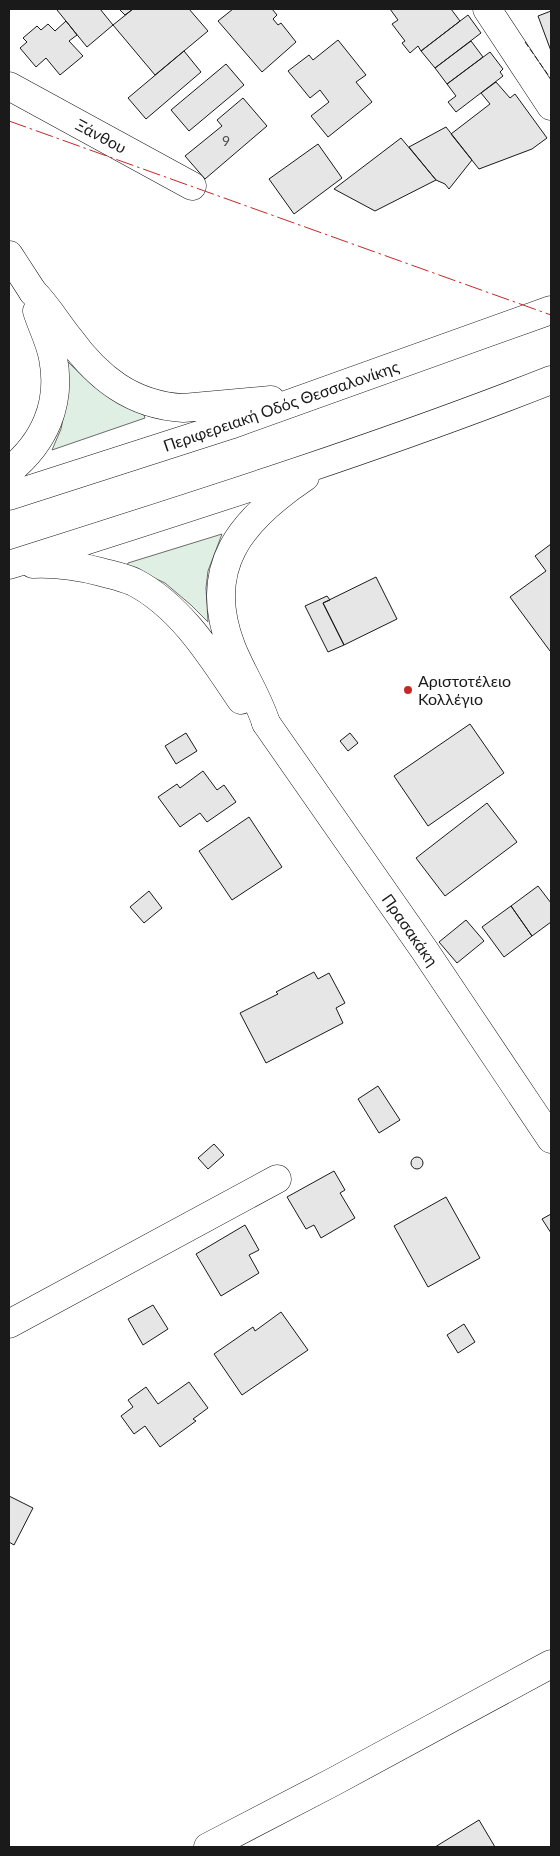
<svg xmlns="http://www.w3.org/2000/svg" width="560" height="1856" font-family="Lato,sans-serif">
<rect width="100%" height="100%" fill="#fff"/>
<path fill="#e0efe3" stroke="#6a6a6a" d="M 68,362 L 92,385 L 115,401 L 144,415 L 145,418 L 52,450 L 61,429 L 66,404 L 67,364 Z
M 222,534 L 208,571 L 206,588 L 208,622 L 191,605 L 165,583 L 127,565 L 128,563 Z"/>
<path fill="#e6e6e6" stroke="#1a1a1a" d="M 58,9 L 100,9 L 113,25 L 87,47 L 57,10 Z
M 119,9 L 133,9 L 125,15 Z
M 133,9 L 189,9 L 208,31 L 155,75 L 113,25 Z
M 233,9 L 272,9 L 277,15 L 273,19 L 278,25 L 281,23 L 296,42 L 262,72 L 218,21 Z
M 390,9 L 451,9 L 460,21 L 421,51 L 418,46 L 410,53 L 402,43 L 405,41 L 392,24 L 398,20 Z
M 551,11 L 551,51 L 538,16 Z
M 468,15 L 481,33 L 435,68 L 421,51 Z
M 66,21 L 77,35 L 69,41 L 83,56 L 60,75 L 46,58 L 36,67 L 20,48 L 27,42 L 23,38 L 37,26 L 41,30 L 48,24 L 55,31 Z
M 338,40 L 366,75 L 356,82 L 372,102 L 328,137 L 311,116 L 329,102 L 320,90 L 310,98 L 288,71 L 309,55 L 313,60 Z
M 471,41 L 483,57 L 447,84 L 435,68 Z
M 184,51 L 201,72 L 146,119 L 128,98 Z
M 490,52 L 503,69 L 500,72 L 503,76 L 456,112 L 448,102 L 456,96 L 447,84 Z
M 226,64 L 244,85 L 189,131 L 171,110 Z
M 496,82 L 510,98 L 515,94 L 547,138 L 532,149 L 479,169 L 451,134 L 490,104 L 481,93 Z
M 243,98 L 267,126 L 205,179 L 185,156 L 222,126 L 217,120 Z
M 446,127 L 472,160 L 449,189 L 445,184 L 436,180 L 409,147 Z
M 401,138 L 436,180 L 375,211 L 334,189 Z
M 318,144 L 342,178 L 294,214 L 269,179 Z
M 551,544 L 551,650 L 550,651 L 510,597 L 546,571 L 535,556 Z
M 376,577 L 397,619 L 344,645 L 323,603 Z
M 327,596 L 330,600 L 323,603 L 344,645 L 328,652 L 305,606 Z
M 470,724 L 504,773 L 428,826 L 394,776 Z
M 186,733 L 197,751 L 176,764 L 165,746 Z
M 350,733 L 358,743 L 348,751 L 340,741 Z
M 203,771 L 217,790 L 224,785 L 236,802 L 207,822 L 200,813 L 180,827 L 158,797 L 177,784 L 180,788 Z
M 487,803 L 517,842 L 445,896 L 416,858 Z
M 249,817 L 282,867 L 232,900 L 199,851 Z
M 538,886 L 551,903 L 551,922 L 532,936 L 511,906 Z
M 149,891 L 162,908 L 144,923 L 130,907 Z
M 511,906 L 532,936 L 504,957 L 482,927 Z
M 466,920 L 484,941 L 457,963 L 439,942 Z
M 314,972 L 318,979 L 329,973 L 345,1003 L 336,1008 L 343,1023 L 266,1063 L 240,1013 L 278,994 L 276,992 Z
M 378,1086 L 400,1120 L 379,1133 L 358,1099 Z
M 214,1144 L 224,1155 L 208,1169 L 198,1158 Z
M411 1163a6 6 0 1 1 12 0a6 6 0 1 1-12 0Z
M 334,1171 L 345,1190 L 340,1193 L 355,1218 L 321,1238 L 314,1225 L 306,1229 L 287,1197 Z
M 446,1197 L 480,1258 L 428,1287 L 394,1226 Z
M 551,1214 L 551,1233 L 542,1219 Z
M 245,1225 L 259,1250 L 249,1255 L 259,1273 L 221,1296 L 196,1254 Z
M 153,1305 L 168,1329 L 143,1345 L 128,1319 Z
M 281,1312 L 308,1350 L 242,1395 L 214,1354 L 253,1327 L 255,1331 Z
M 464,1324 L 475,1342 L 458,1353 L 447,1335 Z
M 189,1382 L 208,1408 L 193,1419 L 196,1421 L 160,1447 L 145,1426 L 134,1434 L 121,1416 L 133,1407 L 128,1400 L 146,1387 L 158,1404 Z
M 9,1496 L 33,1508 L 14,1545 L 9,1542 Z
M 479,1820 L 495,1847 L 435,1847 Z"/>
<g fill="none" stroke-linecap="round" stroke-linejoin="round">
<defs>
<path id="minor" d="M 487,9 L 551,106
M 9,86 L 192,186
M 9,255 L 33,292
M 266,723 L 425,951 L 551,1139
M 9,1324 L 277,1179
M 208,1847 L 333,1782 L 551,1664"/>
<path id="highway" d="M 33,292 C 47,306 57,323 69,338 C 98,378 132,405 183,408 L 271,400
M 9,471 C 44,443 62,404 53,358 C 50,341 42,327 37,311
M 9,496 L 230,425 L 551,310
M 33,564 C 56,563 78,566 101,572 C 112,575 123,577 134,582 C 182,607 212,657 241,700
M 9,565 C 191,507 373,450 551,380
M 266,723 C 258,697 241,672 231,646 C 201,567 241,520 305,477"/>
</defs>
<use href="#minor" stroke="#1a1a1a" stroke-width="29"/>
<use href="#highway" stroke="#1a1a1a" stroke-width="29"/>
<use href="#minor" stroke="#fff" stroke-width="28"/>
<use href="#highway" stroke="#fff" stroke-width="28"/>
<path stroke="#1a1a1a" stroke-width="1" stroke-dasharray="6 2.5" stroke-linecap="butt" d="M 525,42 L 551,79"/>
<path stroke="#c62828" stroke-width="1" stroke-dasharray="18 4 2.5 4" stroke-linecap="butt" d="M 9,121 L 551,315"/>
</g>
<circle fill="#c62828" stroke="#fff" stroke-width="2" cx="408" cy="690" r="5"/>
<g text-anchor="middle" stroke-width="4" stroke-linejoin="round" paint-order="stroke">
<g font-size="14" fill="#4d4d4d">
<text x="226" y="146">9</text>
</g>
<g font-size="16" fill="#1a1a1a" stroke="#fff">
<text transform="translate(101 136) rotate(28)" y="6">Ξάνθου</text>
<text transform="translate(281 406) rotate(-19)" y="6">Περιφερειακή Οδός Θεσσαλονίκης</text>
<text transform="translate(410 930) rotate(55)" y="6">Πρασακάκη</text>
</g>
<g font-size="16" fill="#1a1a1a" stroke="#fff" text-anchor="start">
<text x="418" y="687">Αριστοτέλειο<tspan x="418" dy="18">Κολλέγιο</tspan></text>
</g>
</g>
<rect width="560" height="1856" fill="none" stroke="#1a1a1a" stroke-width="20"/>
</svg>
